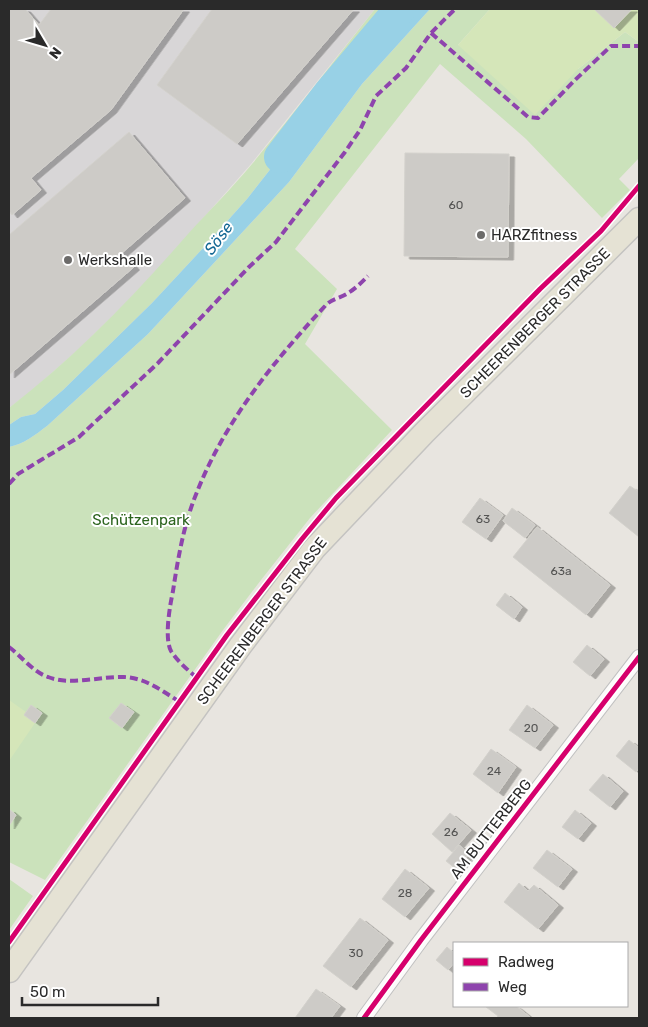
<svg xmlns="http://www.w3.org/2000/svg" width="648" height="1027" font-family="Rubik,sans-serif">
<defs>
<filter id="shadow"><feDropShadow dx="5.5" dy="3" stdDeviation="0" flood-color="#0004"/></filter>
</defs>
<rect width="100%" height="100%" fill="#e8e5e0"/>
<path fill="#d8d6d7" d="M 9,9 L 375,9 L 251,164 L 161,266 L 124,305 L 79,349 L 30,392 L 9,408 Z"/>
<path fill="#cbe2bb" d="M 375,9 L 400,9 L 324,101 L 247,199 L 205,246 L 152,303 L 63,390 L 35,414 L 21,417 L 9,425 L 9,408 C 75,357 133,297 188,234 C 209,211 232,188 252,164 C 294,113 334,61 375,9 Z
M 430,9 L 490,9 L 458,45 L 578,69 L 625,32 L 639,42 L 639,158 L 619,179 L 630,190 L 602,218 L 526,139 L 440,64 L 295,249 L 337,289 L 305,344 L 392,430 L 310,518 L 261,580 L 223,630 L 45,880 L 9,862 L 9,826 L 16,815 L 9,809 L 9,447 C 24,444 35,435 47,426 L 148,334 L 289,182 L 362,84 Z
M 9,879 L 33,896 L 9,930 Z"/>
<path fill="#d5e6b9" d="M 490,9 L 639,9 L 639,42 L 625,32 L 578,69 L 535,115 L 458,45 Z
M 9,700 L 26,712 L 24,715 L 35,723 L 9,761 Z"/>
<path fill="#98d1e6" d="M 400,9 L 430,9 L 362,84 L 289,182 L 148,334 L 47,426 C 35,435 24,444 9,447 L 9,425 L 21,417 L 35,414 L 63,390 L 152,303 L 205,246 L 247,199 L 324,101 Z"/>
<g fill="none" stroke-linecap="round" stroke-linejoin="round">
<path stroke="#98d1e6" stroke-width="32" d="M 280,157 L 330,92 L 400,9"/>
</g>
<path fill="#cdcbc7" stroke="#d3d1cc" filter="url(#shadow)" d="M 9,9 L 25,9 L 39,25 L 51,9 L 184,9 L 111,110 L 31,178 L 41,190 L 12,215 L 9,211 Z
M 212,9 L 354,9 L 237,144 L 157,85 Z
M 594,9 L 632,9 L 614,28 Z
M 129,132 L 185,198 L 122,253 L 134,267 L 9,375 L 9,235 Z
M 405,153 L 509,154 L 508,257 L 404,256 Z
M 630,486 L 639,492 L 639,537 L 609,513 Z
M 480,498 L 503,515 L 486,539 L 462,522 Z
M 512,508 L 535,525 L 525,538 L 503,521 Z
M 537,527 L 610,585 L 586,615 L 513,557 Z
M 505,593 L 522,607 L 514,619 L 496,605 Z
M 587,645 L 604,659 L 590,676 L 573,662 Z
M 121,703 L 134,712 L 122,728 L 109,718 Z
M 31,705 L 42,713 L 35,723 L 24,715 Z
M 527,705 L 553,725 L 535,748 L 509,730 Z
M 629,740 L 639,748 L 639,768 L 636,772 L 616,756 Z
M 491,749 L 516,767 L 498,793 L 473,774 Z
M 603,774 L 623,791 L 610,807 L 589,790 Z
M 9,809 L 16,815 L 9,826 Z
M 575,810 L 591,823 L 578,839 L 562,827 Z
M 450,813 L 471,830 L 452,852 L 432,834 Z
M 459,845 L 469,854 L 456,869 L 446,861 Z
M 547,850 L 572,869 L 558,887 L 533,868 Z
M 405,869 L 429,888 L 405,917 L 382,899 Z
M 519,883 L 528,891 L 534,885 L 558,905 L 538,929 L 504,902 Z
M 360,918 L 388,940 L 351,987 L 323,966 Z
M 447,947 L 454,953 L 454,963 L 448,970 L 436,960 Z
M 316,989 L 340,1006 L 331,1018 L 295,1018 Z
M 487,1006 L 516,1006 L 531,1018 L 496,1018 L 498,1016 L 486,1007 Z"/>
<g fill="none" stroke-linecap="round" stroke-linejoin="round">
<defs>
<path id="street" d="M 364,1018 L 421,940 L 639,657"/>
<path id="primary" d="M 9,971 L 241,645 L 314,549 L 425,432 L 639,219"/>
</defs>
<use href="#street" stroke="#c1c1c1" stroke-width="16"/>
<use href="#primary" stroke="#c4c3c1" stroke-width="25"/>
<use href="#street" stroke="#fcfbfa" stroke-width="14"/>
<use href="#primary" stroke="#e5e2d4" stroke-width="22"/>
<path stroke="#8e44ad" stroke-width="4" stroke-dasharray="8 4" stroke-linecap="butt" d="M 431,33 L 528,117 L 538,118 L 575,80 L 611,46 L 639,46
M 9,484 L 18,474 L 79,437 L 158,363 L 249,267 L 276,242 L 345,152 L 360,130 L 376,96 L 406,68 L 431,33 L 455,9
M 9,647 C 21,656 33,672 48,677 C 71,686 101,676 124,677 C 146,678 162,691 180,702
M 197,678 C 188,670 177,661 171,651 C 164,638 170,605 173,591 C 178,558 184,523 197,492 C 225,421 274,361 325,306 C 331,299 341,298 348,293 C 355,289 362,282 368,276"/>
<defs>
<path id="cycleway" d="M 9,942 L 227,635 L 302,539 L 336,498 L 540,289 L 601,231 L 639,186
M 364,1018 L 421,940 L 639,657"/>
</defs>
<use href="#cycleway" stroke="#fff" stroke-width="8"/>
<use href="#cycleway" stroke="#d6006c" stroke-width="5"/>
</g>
<g fill="#6c6b6a" stroke="#fff" stroke-width="2">
<circle cx="481" cy="235" r="5"/>
<circle cx="68" cy="260" r="5"/>
</g>
<g text-anchor="middle" stroke-width="4" stroke-linejoin="round" paint-order="stroke">
<g font-size="12" fill="#545453">
<text x="456" y="209">60</text>
<text x="483" y="523">63</text>
<text x="561" y="575">63a</text>
<text x="531" y="732">20</text>
<text x="494" y="775">24</text>
<text x="451" y="836">26</text>
<text x="405" y="897">28</text>
<text x="356" y="957">30</text>
</g>
<g font-size="15" fill="#2a2a2a" stroke="#fff" text-anchor="start">
<text x="491" y="240">HARZfitness</text>
<text x="78" y="265">Werkshalle</text>
</g>
<g font-size="15" fill="#2a2a2a" stroke="#fff">
<text transform="translate(535 323) rotate(-45)" y="5">SCHEERENBERGER STRASSE</text>
<text transform="translate(262 621) rotate(-53)" y="5">SCHEERENBERGER STRASSE</text>
<text transform="translate(491 829) rotate(-52)" y="5">AM BUTTERBERG</text>
</g>
<g font-size="15" fill="#2c641e" stroke="#fff">
<text x="141" y="525">Schützenpark</text>
</g>
<g font-size="16" font-style="italic" fill="#146894" stroke="#fff">
<text transform="translate(218 238) rotate(-53)" y="6">Söse</text>
</g>
</g>
<rect width="648" height="1027" fill="none" stroke="#2a2a2a" stroke-width="20"/>
<rect x="453" y="942" width="175" height="65" fill="#ffffff" stroke="#aaaaaa"/>
<rect x="463" y="958" width="25" height="8" fill="#d6006c" stroke="#aaaaaa"/>
<text x="498" y="967" font-size="15" fill="#2a2a2a">Radweg</text>
<rect x="463" y="983" width="25" height="8" fill="#8e44ad" stroke="#aaaaaa"/>
<text x="498" y="992" font-size="15" fill="#2a2a2a">Weg</text>
<g transform="translate(45 45) rotate(128)" stroke="#ffffff" stroke-width="4" paint-order="stroke">
<path d="M0-4L9 19L0 12L-9 19Z" fill="#2a2a2a"/>
<text y="-8" font-size="14" font-weight="bold" text-anchor="middle" fill="#2a2a2a">N</text>
</g>
<path d="M22 997v8h136v-8" fill="none" stroke="#2a2a2a" stroke-width="2.5"/>
<text x="30" y="997" font-size="15" fill="#2a2a2a" stroke="#ffffff" stroke-width="4" paint-order="stroke">50 m</text>
</svg>
